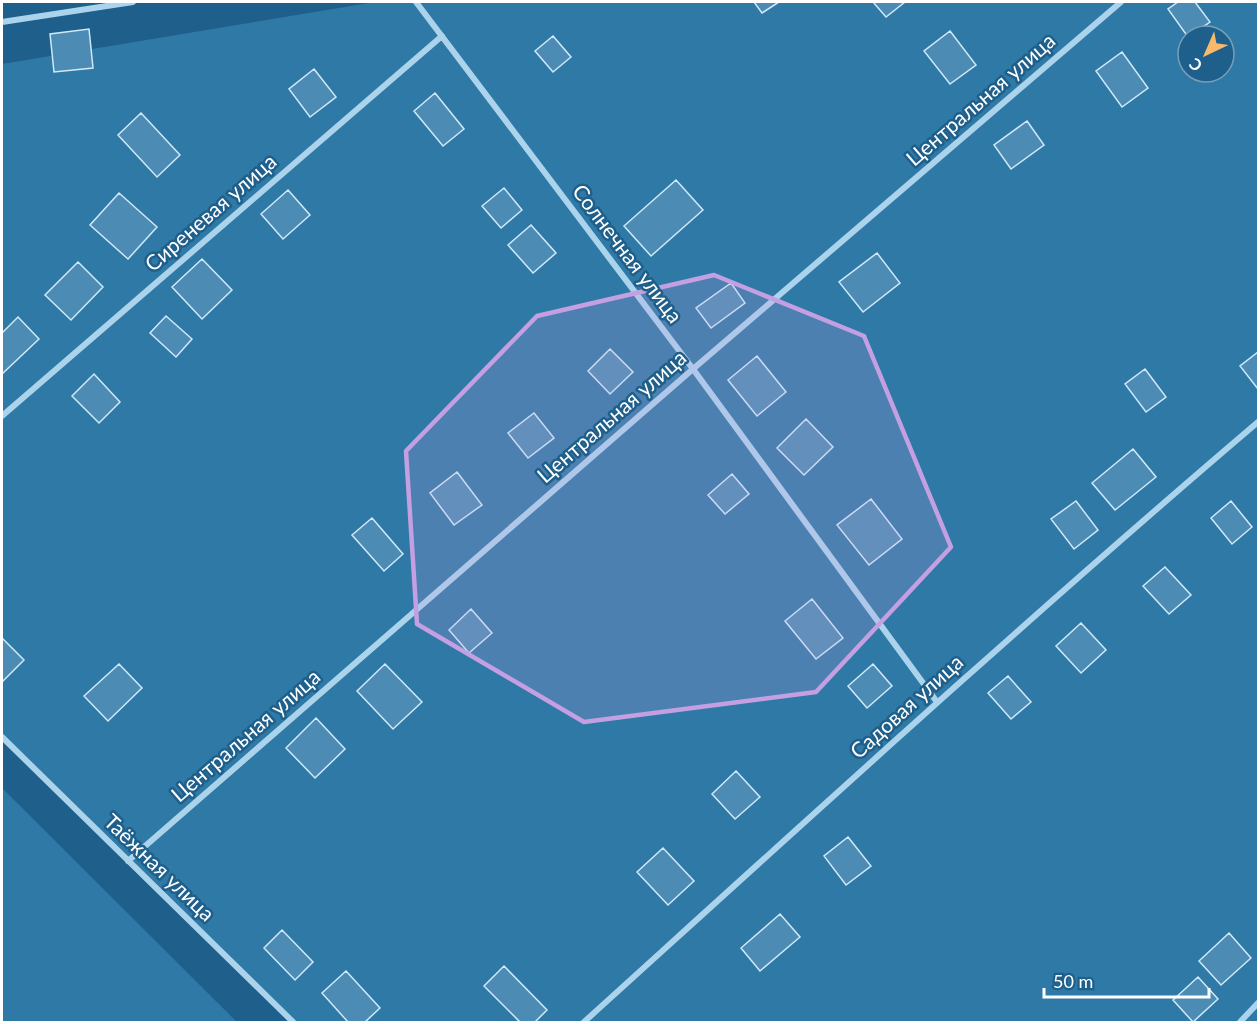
<svg xmlns="http://www.w3.org/2000/svg" width="1260" height="1024" font-family="Lato,sans-serif">
<rect width="100%" height="100%" fill="#1e5f8b"/>
<path fill="#2f79a6" fill-rule="evenodd" d="M 375,2 L 1258,2 L 1258,1022 L 292,1022 L 2,734 L 2,64 ZM 1188,36 L 1224,36 L 1224,72 L 1188,72 Z
M 2,788 L 237,1022 L 2,1022 Z"/>
<path fill="#4b8bb4" stroke="#d0e9f9" stroke-width="1.5" d="M 754,2 L 779,2 L 762,13 Z
M 873,2 L 905,2 L 886,17 Z
M 1178,2 L 1195,2 L 1210,22 L 1188,37 L 1168,9 Z
M 89,29 L 93,68 L 54,72 L 50,34 Z
M 950,31 L 976,65 L 950,84 L 924,51 Z
M 553,36 L 571,57 L 553,72 L 535,51 Z
M 1122,52 L 1148,88 L 1122,107 L 1096,71 Z
M 314,69 L 336,97 L 310,117 L 289,89 Z
M 435,93 L 464,129 L 443,146 L 414,111 Z
M 141,113 L 180,155 L 157,177 L 118,135 Z
M 1027,121 L 1044,145 L 1011,169 L 994,145 Z
M 676,180 L 703,210 L 651,256 L 624,226 Z
M 504,188 L 522,210 L 501,228 L 482,206 Z
M 288,190 L 310,215 L 283,239 L 261,214 Z
M 119,193 L 157,227 L 128,259 L 90,225 Z
M 531,225 L 556,253 L 533,273 L 508,245 Z
M 877,253 L 900,283 L 863,312 L 839,282 Z
M 202,259 L 232,290 L 202,319 L 172,287 Z
M 78,262 L 103,287 L 71,320 L 45,295 Z
M 731,283 L 745,303 L 711,328 L 696,308 Z
M 166,316 L 192,339 L 176,357 L 150,333 Z
M 18,317 L 39,339 L 2,374 L 2,333 Z
M 610,349 L 633,372 L 610,394 L 588,371 Z
M 1258,352 L 1258,389 L 1240,366 Z
M 757,356 L 786,392 L 757,416 L 728,380 Z
M 1145,369 L 1166,397 L 1146,412 L 1125,384 Z
M 94,374 L 120,402 L 99,423 L 72,396 Z
M 534,413 L 554,438 L 528,458 L 508,433 Z
M 806,419 L 833,447 L 804,475 L 777,448 Z
M 1133,449 L 1156,477 L 1115,510 L 1092,483 Z
M 457,472 L 482,505 L 454,525 L 430,493 Z
M 732,474 L 749,494 L 725,514 L 708,495 Z
M 871,499 L 902,539 L 869,565 L 837,525 Z
M 1076,501 L 1098,530 L 1074,549 L 1051,519 Z
M 1231,501 L 1252,527 L 1232,544 L 1211,518 Z
M 372,518 L 403,554 L 384,571 L 352,535 Z
M 1165,567 L 1191,595 L 1169,614 L 1143,586 Z
M 812,599 L 843,638 L 816,659 L 785,621 Z
M 471,609 L 492,633 L 469,653 L 449,630 Z
M 1081,623 L 1106,650 L 1081,673 L 1056,646 Z
M 2,638 L 24,660 L 2,682 Z
M 119,664 L 142,688 L 108,721 L 84,696 Z
M 385,664 L 422,702 L 393,729 L 357,691 Z
M 873,664 L 892,686 L 867,708 L 848,686 Z
M 1008,676 L 1031,702 L 1011,719 L 988,693 Z
M 316,718 L 345,749 L 315,778 L 286,748 Z
M 736,771 L 760,797 L 735,819 L 712,794 Z
M 848,837 L 871,866 L 846,885 L 824,856 Z
M 663,848 L 694,881 L 668,905 L 637,872 Z
M 780,914 L 800,937 L 760,971 L 741,948 Z
M 282,930 L 313,962 L 295,980 L 264,948 Z
M 1229,933 L 1251,958 L 1221,985 L 1199,961 Z
M 504,966 L 547,1010 L 535,1022 L 520,1022 L 484,986 Z
M 346,971 L 380,1008 L 365,1022 L 348,1022 L 322,993 Z
M 1198,977 L 1218,999 L 1193,1022 L 1173,1000 Z"/>
<g fill="none" stroke-linecap="round" stroke-linejoin="round">
<path stroke="#abd3ec" stroke-width="6" d="M 416,2 L 693,369 L 937,702
M 2,22 L 133,2
M 2,416 L 442,36
M 2,737 L 293,1022
M 128,861 L 693,369 L 1121,2
M 584,1022 C 807,820 1029,617 1258,422
M 1240,1022 L 1258,1003"/>
</g>
<path fill="#c4a0e2" fill-opacity="0.2" stroke="#c4a0e2" stroke-width="4.5" stroke-linejoin="round" d="M 714,275 L 864,336 L 951,547 L 816,692 L 584,722 L 417,624 L 406,451 L 537,316 Z"/>
<g text-anchor="middle" stroke-width="5" stroke-linejoin="round" paint-order="stroke">
<g font-size="21" fill="#fff" stroke="#1e5f8b">
<text transform="translate(981 100) rotate(-41)" y="7">Центральная улица</text>
<text transform="translate(211 213) rotate(-41)" y="7">Сиреневая улица</text>
<text transform="translate(627 254) rotate(53)" y="7">Солнечная улица</text>
<text transform="translate(612 417) rotate(-41)" y="7">Центральная улица</text>
<text transform="translate(907 707) rotate(-42)" y="7">Садовая улица</text>
<text transform="translate(246 736) rotate(-41)" y="7">Центральная улица</text>
<text transform="translate(159 868) rotate(44)" y="7">Таёжная улица</text>
</g>
</g>
<rect width="1260" height="1024" fill="none" stroke="#ffffff" stroke-width="6"/>
<g transform="translate(1206 54) rotate(224)"><circle r="28" fill="#1e5f8b" stroke="#789fb9" stroke-width="1.5"/>
<path d="M0-4.5L10 22L0 15L-10 22Z" fill="#fab96a"/>
<text y="-9" font-size="16" font-weight="bold" text-anchor="middle" fill="#ffffff">С</text>
</g>
<path d="M1044 988v9h165v-9" fill="none" stroke="#ffffff" stroke-width="3"/>
<text x="1053" y="988" font-size="18" fill="#ffffff" stroke="#1e5f8b" stroke-width="4.5" paint-order="stroke">50 m</text>
</svg>
